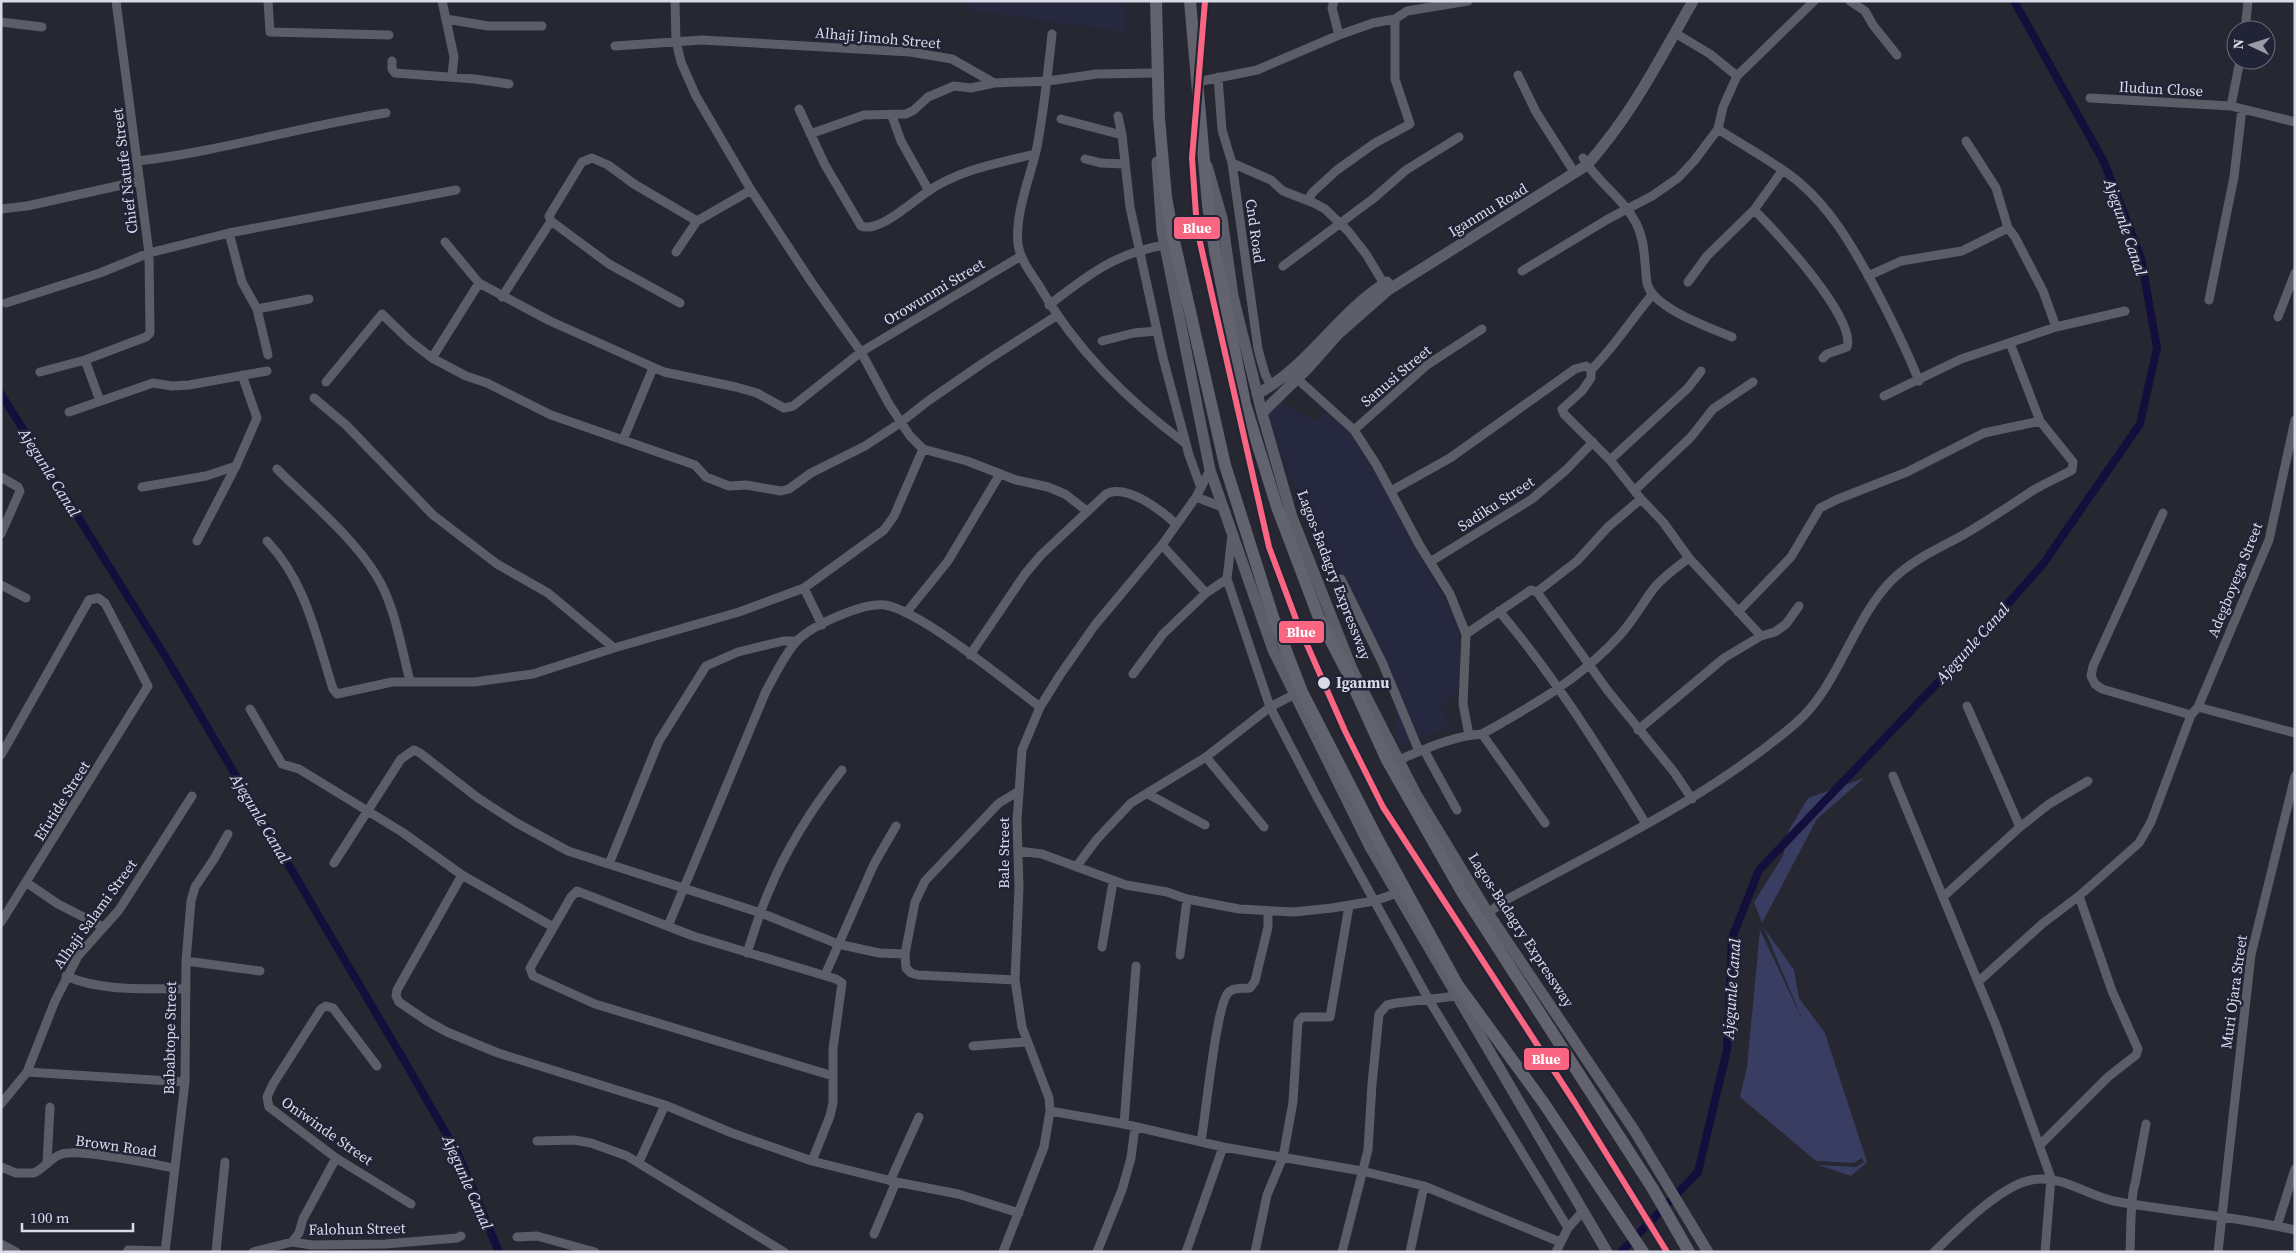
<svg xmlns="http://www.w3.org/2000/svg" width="2296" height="1253" font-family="'Source Serif 4',serif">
<rect width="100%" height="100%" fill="#262731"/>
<path fill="#26283f" d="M 966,1 L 1124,1 L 1125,32 L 967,10 Z
M 1272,398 L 1316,421 L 1329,409 L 1342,420 L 1375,467 L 1413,537 L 1434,581 L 1458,621 L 1462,684 L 1441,706 L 1449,728 L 1398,747 L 1392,682 L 1287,470 L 1268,416 Z"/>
<path fill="#393d61" d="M 1864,778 L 1817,819 L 1762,923 L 1754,902 L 1783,856 L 1789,830 L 1808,798 Z
M 1764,928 L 1794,970 L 1799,998 L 1825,1033 L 1867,1162 L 1851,1176 L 1818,1165 L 1856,1167 L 1864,1162 L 1862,1158 L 1854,1163 L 1816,1161 L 1740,1097 L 1747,1067 L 1760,930 L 1803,1021 Z"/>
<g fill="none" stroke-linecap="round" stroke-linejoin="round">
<path stroke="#130e3c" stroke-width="8" d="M 1,394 L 167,659 L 409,1069 L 458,1154 L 499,1252
M 1621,1252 L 1698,1172 L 1727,1050 L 1732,938 L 1759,870 L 1945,675 L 2043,564 L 2140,424 L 2157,348 L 2141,258 L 2104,162 L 2014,1"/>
<path stroke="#5c5d67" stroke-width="9" d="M 268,1 L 270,32 L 389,35
M 442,1 L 454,57 L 452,76
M 675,1 L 676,41 L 681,62 L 696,96 L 751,190 L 812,283 L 861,352 L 889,404 L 910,436 L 923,449 L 967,461 L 1016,480 L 1048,487 L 1065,494 L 1087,511
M 1334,1 L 1332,8 L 1339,35
M 1850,1 L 1865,11 L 1873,25 L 1897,55
M 446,19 L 488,26 L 542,26
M 1,22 L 42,27
M 2245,30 L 2248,1
M 1675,33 L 1710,54 L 1737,76
M 1052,34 C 1048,72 1044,109 1037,147 C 1030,178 1015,212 1018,244 C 1020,259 1030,272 1038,284 C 1075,349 1126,399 1186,444
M 615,46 L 702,40 L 910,52 L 952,59 L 994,83 L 1048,81 L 1097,74 L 1156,73
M 392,61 L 392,69 L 395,73 L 475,79 L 509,84
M 1518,75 L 1536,112 L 1571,167
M 1218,77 L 1222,130 L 1232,163 L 1258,349 L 1265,374 L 1271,386
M 1197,82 L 1257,70 L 1339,35 L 1373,23 L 1395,19 L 1407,11 L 1468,1
M 2090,98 L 2231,106 L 2295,122
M 2231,106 L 2240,60
M 799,109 L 825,165 L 861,226 C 879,233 912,202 927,192 C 958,170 998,163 1035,154
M 892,116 L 901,141 L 929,191
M 1118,116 L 1122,135 L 1130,207 L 1163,358 L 1189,455 L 1201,488
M 1061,119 L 1122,135
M 1718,129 C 1745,147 1775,162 1800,183 C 1830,209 1849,241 1868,275 C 1887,310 1904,344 1919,381
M 810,134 L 864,115 L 906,114 L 914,110 L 928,97 L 954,86 L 971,88 L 994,83
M 1966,141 L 1996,188 L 2008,228 L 2015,237 L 2043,291 L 2056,327
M 1583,158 C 1597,182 1623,198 1636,223 C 1646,243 1644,262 1647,283 C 1652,308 1711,328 1732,337
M 1085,159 L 1101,163 L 1125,164
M 138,161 C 222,151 303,126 386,113
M 1232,163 L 1271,180 L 1283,191 L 1314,203 L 1325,209 L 1348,231 L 1366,254 L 1384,284
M 1308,200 L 1313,192 L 1337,170 L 1375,143 L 1410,124 L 1395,79 L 1395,19
M 1,209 L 27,206 L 140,181
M 1754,210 C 1775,230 1857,319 1847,347 L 1827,354 L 1823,358
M 551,221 L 549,216 L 582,162 L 592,158 L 608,165 L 634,184 L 697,221
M 229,233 L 242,282 L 257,309 L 268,355
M 445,242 L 479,283 L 550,321 L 664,372 L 736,387 L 757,393 L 784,408 L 793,406 L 861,352 L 1021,256
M 676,252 L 697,221 L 751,190
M 1283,266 L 1374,198 L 1406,170 L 1459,137
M 1522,271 L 1608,219 L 1652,196 L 1678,178 L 1694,161 L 1718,129 L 1723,107 L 1737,76 L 1814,1
M 1868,276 L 1901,261 L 1962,251 L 2008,228
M 1688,282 L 1707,256 L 1754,210 L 1782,171
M 502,297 L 551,221 L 609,264 L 680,303
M 2209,300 L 2234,177 L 2242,109
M 6,303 L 100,273 L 149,253 L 229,233 L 456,190
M 1049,305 C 1088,275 1115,253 1165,245
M 257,309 L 309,299
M 2278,317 L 2295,273
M 1102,341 L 1134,333 L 1157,331
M 432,358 L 479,283
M 1591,370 C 1616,345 1630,321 1652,295
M 40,372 L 85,360
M 1293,375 L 1354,430 L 1376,464 L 1420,546 L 1450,594 L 1466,634 L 1463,704 L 1469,735
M 326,382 L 382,314 L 410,341 L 432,358 L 466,376 L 487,383 L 551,415 L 695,465 L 706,477 L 729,486 L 746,485 L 781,491 L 789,489 L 811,473 L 865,446 L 900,423 L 928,401 L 983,363 L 1056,316
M 1884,396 L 1961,359 L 2056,327 L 2125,311
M 314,398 L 346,425 L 433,515 L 497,564 L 548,593 L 614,648
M 100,401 L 85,360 L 146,337 L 150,333 L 149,253 L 116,1
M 69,412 L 153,383 L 172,386 L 189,385 L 267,371
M 1354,430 L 1427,365 L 1482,329
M 623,440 L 653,368
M 1610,460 L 1688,388 L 1701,371
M 277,469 C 309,501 353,537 376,575 C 395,605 401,647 410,681
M 1,477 L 18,487 L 20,491 L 1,534
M 142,487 L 206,476 L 236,466 L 257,418 L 242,375
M 1635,490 L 1691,437 L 1713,409 L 1753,382
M 1391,491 L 1450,458 L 1575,369 L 1586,366 L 1591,370 L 1591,378 L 1582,391 L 1562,409 L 1564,414 L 1610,460 L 1641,499 L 1663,522 L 1689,558 L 1761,636
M 1196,497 L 1222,507
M 2163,513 L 2093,666 L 2091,676 L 2095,684 L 2102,689 L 2191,715
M 1232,535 L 1227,579 L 1270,707 L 1317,797 L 1429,1000 L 1568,1228 L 1556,1252
M 197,541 L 236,466
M 267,541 C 306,582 316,636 333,689 L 337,694 L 392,682 L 474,682 L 533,674 L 614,648 L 739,612 L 804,588 L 884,530 L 894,516 L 923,449
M 1430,562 L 1532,499 L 1566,470 L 1593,442
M 1341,579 L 1382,662 L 1419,751
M 1,585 L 26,598
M 804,588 L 822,625
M 1537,592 L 1608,691 L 1674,772 L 1692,799
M 1206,593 L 1227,579
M 1499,611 C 1555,677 1601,751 1646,824
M 1738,612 L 1791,557 L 1820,508 L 1838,499 L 1907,472 L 1984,433 L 2040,421
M 906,613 L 948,561 L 1000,474
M 1466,634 L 1531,590 L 1537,592 L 1577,561 L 1608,527 L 1641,499
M 970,655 L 1025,574 L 1041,555 L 1106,494 C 1126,483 1161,510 1176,524
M 1133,674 L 1163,634 L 1206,593 L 1162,545
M 1967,706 L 2020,827
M 2198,707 L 2295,733
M 250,709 L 282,764 L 299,769 L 402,832 L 462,875 L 553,927
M 1638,730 L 1724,658 L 1761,636 L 1775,632 L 1786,624 L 1799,606
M 1482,734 L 1545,823
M 1424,750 L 1457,810
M 1,755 L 89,600 L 98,598 L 105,603 L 148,686 L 1,922
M 1206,757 L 1264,827
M 1399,760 C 1425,749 1453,736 1482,734 C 1532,706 1582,678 1621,634 C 1633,620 1643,603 1654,588 C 1664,576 1677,567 1689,558
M 1893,776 L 1997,1028 L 2051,1178 L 2045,1252
M 1148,794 L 1205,825
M 1018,851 L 1042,854 L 1126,885 L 1167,892 L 1187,899 L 1239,909 L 1294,912 L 1332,908 L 1374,901 L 1397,893
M 334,863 L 401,759 L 414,750 L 420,753 L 478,798 L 515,822 L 568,851 L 761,913 L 838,944 L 879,953 L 905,954
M 609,864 L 659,741 L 706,666 L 738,652 L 783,641 L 797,641
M 1076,867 L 1097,839 L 1131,803 L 1206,757 L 1270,707 L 1295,694
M 462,875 L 397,990 L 396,996 L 399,1002 L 427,1021 L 447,1032 L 498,1053 L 665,1105 L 732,1133 L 812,1161 L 896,1182 L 958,1194 L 1019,1213
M 27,883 L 58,904 L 103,927
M 1943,897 L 2020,827 L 2049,804 L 2088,781
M 1488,913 L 1506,900 C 1605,846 1710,797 1796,723 C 1839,686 1852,620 1892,580 C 1913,559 1940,548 1965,534 C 1987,521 2008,507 2029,493 C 2042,484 2058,478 2072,470 L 2073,462 L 2040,421 L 2010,343
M 668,926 L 766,691 C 775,675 783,657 796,642 C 810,626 863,602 885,605 C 921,611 1007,682 1040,707
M 1102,947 L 1113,882
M 747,953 C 754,932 760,911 769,891 C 787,847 813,807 842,770
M 1180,955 L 1187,899
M 186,961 L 260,971
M 825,975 L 874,864 L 896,826
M 66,976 C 103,992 146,988 185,989
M 1015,980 L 918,975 L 911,973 L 906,968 L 905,954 L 915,902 L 925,881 L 999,803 L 1019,791
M 1978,982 L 2042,924 L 2079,896 L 2139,843 L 2151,822 L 2191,715 L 2198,707 L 2269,540 L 2295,420
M 973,1046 L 1026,1042
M 377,1066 L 333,1008 L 326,1006 L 321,1009 L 273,1084 L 267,1097 L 269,1107 L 336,1158 L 411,1204
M 27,1072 L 185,1082
M 1,1104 L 27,1072 L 55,1001 L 78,956 L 119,910 L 192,796
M 1050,1111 L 1124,1124 L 1223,1147 L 1362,1171 L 1424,1186 L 1560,1242
M 1124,1124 L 1136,966
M 537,1141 L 574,1140 L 591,1143 L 627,1156 L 784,1252
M 1201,1141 C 1206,1115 1216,1006 1228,993 C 1233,987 1242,989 1250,988 L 1255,981 L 1268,927 L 1268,911
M 2041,1144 L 2108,1077 L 2136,1055 L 2138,1049 L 2112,991 L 2079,896
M 812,1161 L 830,1116 L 833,1103 L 833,1049 L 842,983 L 836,979 L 693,936 L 577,891 L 571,897 L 530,968 L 533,976 L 595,1004 L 833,1076
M 639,1162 L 665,1105
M 47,1164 L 50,1107
M 1,1167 L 16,1173 L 34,1173 C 45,1168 51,1157 62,1154 C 80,1148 152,1164 174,1168
M 890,1181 L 919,1117
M 2277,1226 L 2295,1169
M 1568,1228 L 1583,1211
M 874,1234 L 896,1182
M 517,1237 L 537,1236 L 595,1252
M 292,1242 L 299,1233 L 303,1219 L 336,1158
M 1,1244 L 16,1252
M 128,1250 L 165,1251
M 165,1252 L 185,1082 L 186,961 L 191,901 L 195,887 L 214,859 L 228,834
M 216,1252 L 225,1162
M 253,1252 L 292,1242 L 312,1245 L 385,1244 L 457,1238 L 461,1236
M 1003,1252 L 1044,1147 L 1050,1111 L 1049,1098 L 1022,1027 L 1015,980 L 1019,887 L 1017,821 L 1022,750 L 1040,707 L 1060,675 L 1095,625 L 1162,545 L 1196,497 L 1210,470
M 1097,1252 L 1122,1190 L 1131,1158 L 1135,1127
M 1186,1252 L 1223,1147
M 1255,1252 L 1267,1195 L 1283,1157 L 1293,1102 L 1298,1022 L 1302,1017 L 1330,1017 L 1349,906
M 1342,1252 L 1368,1150 L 1372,1084 L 1379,1014 L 1387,1005 L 1396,1003 L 1457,996
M 1410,1252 L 1424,1186
M 1934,1252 C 1957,1230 2000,1186 2031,1180 C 2062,1174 2085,1195 2114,1201 C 2174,1212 2235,1216 2295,1230
M 2130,1252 C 2131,1235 2130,1196 2135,1184 L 2146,1124
M 2218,1252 L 2251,955 L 2295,776"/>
<path stroke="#5d5e6a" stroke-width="11" d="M 1157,162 L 1162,231 L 1210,470 L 1273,650 L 1370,847 L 1607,1252
M 1207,166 L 1222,218 L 1233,296 L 1262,413 L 1292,517 L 1352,669 L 1416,794 L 1488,913 L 1634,1130 L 1708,1252
M 1257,394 C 1308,367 1338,312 1387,282
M 1262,413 L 1308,368 L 1338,334 L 1388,290 L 1587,165 C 1633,113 1659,60 1693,1"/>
<path stroke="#62636e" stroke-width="12" d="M 1156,1 L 1159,118 L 1166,197 L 1174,241 L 1225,465 L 1273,617 L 1302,692 L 1378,840 L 1457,984 L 1543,1102 L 1643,1252
M 1190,1 L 1208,205 L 1215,251 L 1245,404 L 1277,507 L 1319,618 L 1346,670 L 1387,760 L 1462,892 L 1653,1189 L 1689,1252"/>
<defs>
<path id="metro-1" d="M 1205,1 L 1192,158 L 1197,229 L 1269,547 L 1297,622 L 1345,731 L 1383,807 L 1575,1103 L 1667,1252"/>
</defs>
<use href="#metro-1" stroke="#212336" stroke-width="10"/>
<use href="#metro-1" stroke="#fa6682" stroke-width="6"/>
</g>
<circle fill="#dadbe8" stroke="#212336" stroke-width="2" cx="1324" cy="683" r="7"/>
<g text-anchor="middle" stroke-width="5" stroke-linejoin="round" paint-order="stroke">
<g font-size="15" fill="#dadbe8" stroke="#212336">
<text transform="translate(878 38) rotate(5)" y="5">Alhaji Jimoh Street</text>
<text transform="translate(2161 89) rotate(3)" y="5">Iludun Close</text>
<text transform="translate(125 171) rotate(-97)" y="5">Chief Natufe Street</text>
<text transform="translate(1488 210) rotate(-31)" y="5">Iganmu Road</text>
<text transform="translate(1255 231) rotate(82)" y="5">Cnd Road</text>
<text transform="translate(934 292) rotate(-31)" y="5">Orowunmi Street</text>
<text transform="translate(1396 376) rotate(-40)" y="5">Sanusi Street</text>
<text transform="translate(1496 504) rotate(-33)" y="5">Sadiku Street</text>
<text transform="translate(1334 575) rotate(69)" y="5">Lagos-Badagry Expressway</text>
<text transform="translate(2235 580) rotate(-68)" y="5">Adegboyega Street</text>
<text transform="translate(62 801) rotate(-58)" y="5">Efutide Street</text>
<text transform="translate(1004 853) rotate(-90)" y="5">Bale Street</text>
<text transform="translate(95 914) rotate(-54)" y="5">Alhaji Salami Street</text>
<text transform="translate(1521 930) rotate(57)" y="5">Lagos-Badagry Expressway</text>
<text transform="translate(2234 992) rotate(-82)" y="5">Muri Ojara Street</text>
<text transform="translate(170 1038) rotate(-89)" y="5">Bababtope Street</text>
<text transform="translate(327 1131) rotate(35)" y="5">Oniwinde Street</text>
<text transform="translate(116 1146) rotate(8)" y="5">Brown Road</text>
<text transform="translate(357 1229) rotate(-1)" y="5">Falohun Street</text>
</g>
<g font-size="15" font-weight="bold" fill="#dadbe8" stroke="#212336" text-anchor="start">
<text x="1336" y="688">Iganmu</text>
</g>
<g font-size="16" font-style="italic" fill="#e0e2f4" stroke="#212336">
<text transform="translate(2126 227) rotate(71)" y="6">Ajegunle Canal</text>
<text transform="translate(50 472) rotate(58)" y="6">Ajegunle Canal</text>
<text transform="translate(1972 643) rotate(-48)" y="6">Ajegunle Canal</text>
<text transform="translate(261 818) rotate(59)" y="6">Ajegunle Canal</text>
<text transform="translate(1731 989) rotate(-86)" y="6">Ajegunle Canal</text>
<text transform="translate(468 1182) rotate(66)" y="6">Ajegunle Canal</text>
</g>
</g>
<g stroke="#212336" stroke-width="2">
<rect x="1173" y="216" width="48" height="24" rx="5" fill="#fa6682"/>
<rect x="1278" y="620" width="47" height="24" rx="5" fill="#fa6682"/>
<rect x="1523" y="1047" width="47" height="24" rx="5" fill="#fa6682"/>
</g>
<g font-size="14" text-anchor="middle" font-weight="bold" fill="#fff">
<text x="1197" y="233">Blue</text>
<text x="1301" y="637">Blue</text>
<text x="1546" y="1064">Blue</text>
</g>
<rect width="2296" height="1253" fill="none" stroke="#dadbe8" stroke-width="5"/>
<g transform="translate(2251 45) rotate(274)"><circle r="24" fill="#212336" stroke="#6b6d7d"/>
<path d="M0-4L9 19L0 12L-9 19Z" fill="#9b9ca8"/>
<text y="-8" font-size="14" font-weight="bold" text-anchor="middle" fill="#dadbe8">N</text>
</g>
<path d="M22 1223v8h111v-8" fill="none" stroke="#dadbe8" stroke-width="2.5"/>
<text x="30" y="1223" font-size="15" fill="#dadbe8" stroke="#212336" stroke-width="4" paint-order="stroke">100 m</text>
</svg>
